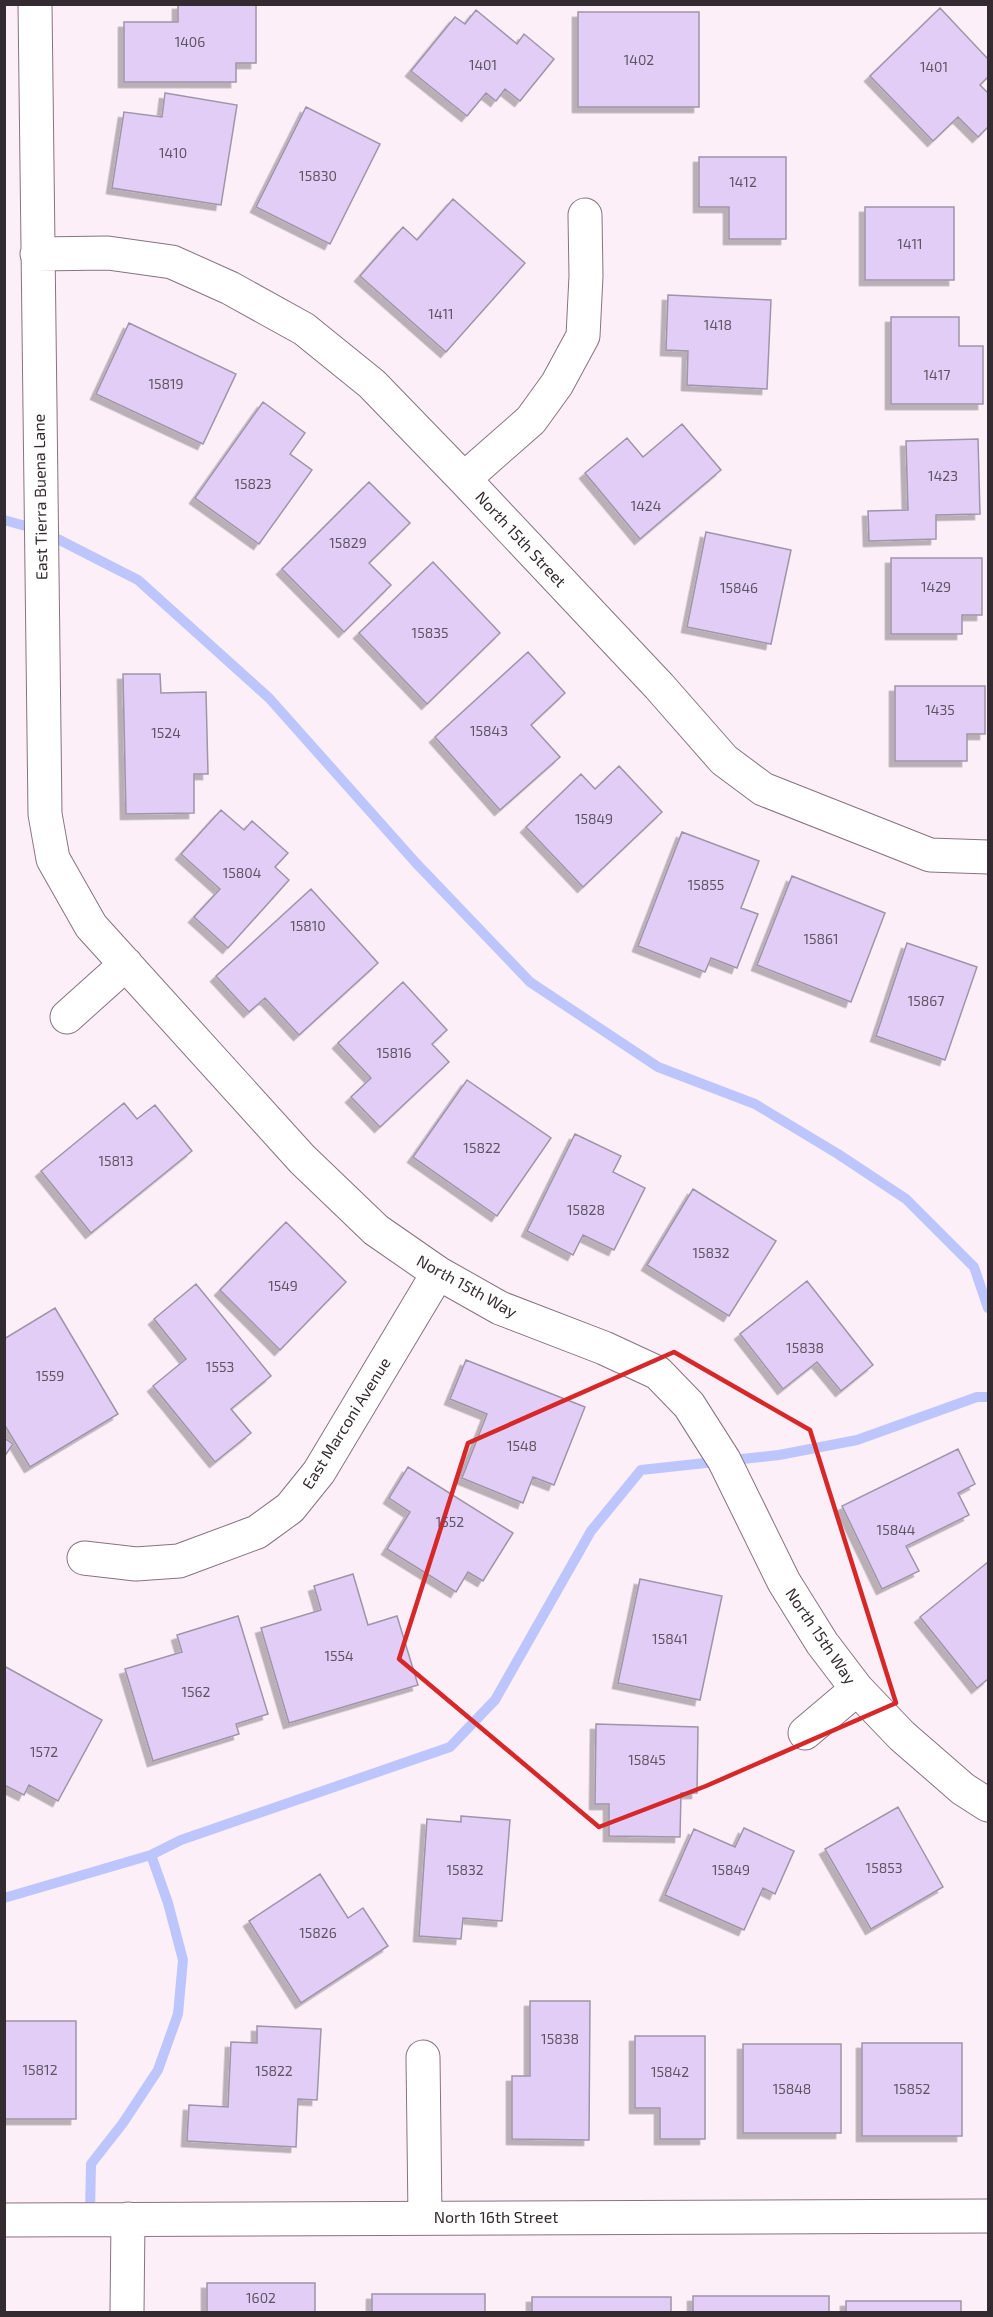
<svg xmlns="http://www.w3.org/2000/svg" width="993" height="2317" font-family="'Exo 2',sans-serif">
<defs>
<filter id="shadow"><feDropShadow dx="-5.5" dy="5.5" stdDeviation="0" flood-color="#0004"/></filter>
</defs>
<rect width="100%" height="100%" fill="#fdeff8"/>
<g fill="none" stroke-linecap="round" stroke-linejoin="round">
<path stroke="#bcc6fd" stroke-width="10" d="M 4,520 L 40,530 L 138,580 L 269,698 L 416,863 L 530,982 L 658,1067 L 755,1104 L 838,1154 L 906,1199 L 974,1267 L 988,1308
M 4,1898 L 151,1855 L 181,1840 L 450,1747 L 495,1700 L 591,1531 L 641,1470 L 779,1455 L 857,1440 L 977,1397 L 988,1397
M 90,2216 L 91,2164 L 123,2123 L 158,2070 L 178,2014 L 183,1960 L 168,1903 L 151,1855"/>
</g>
<path fill="#e2cdf7" stroke="#9f95a9" stroke-width="1.5" filter="url(#shadow)" d="M 178,4 L 256,4 L 256,63 L 236,63 L 236,82 L 124,82 L 124,22 L 178,22 Z
M 940,8 L 988,59 L 988,77 L 980,85 L 988,93 L 988,127 L 978,137 L 958,117 L 933,141 L 870,76 Z
M 476,10 L 517,44 L 524,34 L 554,59 L 520,101 L 505,89 L 496,101 L 486,93 L 467,116 L 411,71 L 455,17 L 465,24 Z
M 578,12 L 699,12 L 699,107 L 578,107 Z
M 165,93 L 237,105 L 221,205 L 112,188 L 124,112 L 162,117 Z
M 306,107 L 380,144 L 330,244 L 256,207 Z
M 699,157 L 786,157 L 786,239 L 729,239 L 729,207 L 699,207 Z
M 453,199 L 525,263 L 446,352 L 360,276 L 403,227 L 417,240 Z
M 865,207 L 954,207 L 954,280 L 865,280 Z
M 668,295 L 771,300 L 767,389 L 687,385 L 688,351 L 666,350 Z
M 891,317 L 959,317 L 959,346 L 983,346 L 983,404 L 891,404 Z
M 129,323 L 236,374 L 203,444 L 96,394 Z
M 263,402 L 305,433 L 290,454 L 312,470 L 259,544 L 195,498 Z
M 682,424 L 721,470 L 640,539 L 585,473 L 627,438 L 643,457 Z
M 978,439 L 980,514 L 936,515 L 936,539 L 869,541 L 868,511 L 908,510 L 906,441 Z
M 369,482 L 410,523 L 369,563 L 391,585 L 344,632 L 282,569 Z
M 706,532 L 791,550 L 771,644 L 687,627 Z
M 891,558 L 982,558 L 982,615 L 962,615 L 962,634 L 891,634 Z
M 433,562 L 500,633 L 427,704 L 359,633 Z
M 528,652 L 565,693 L 531,725 L 560,757 L 500,810 L 435,737 Z
M 123,674 L 160,674 L 161,693 L 206,692 L 208,774 L 194,774 L 194,813 L 126,814 Z
M 895,686 L 985,686 L 985,734 L 967,734 L 967,761 L 895,761 Z
M 619,766 L 662,812 L 583,887 L 526,827 L 581,774 L 595,789 Z
M 221,810 L 244,830 L 252,821 L 288,853 L 275,867 L 289,880 L 228,948 L 194,917 L 220,889 L 181,854 Z
M 682,832 L 759,861 L 741,908 L 758,914 L 737,968 L 711,958 L 705,972 L 638,946 Z
M 792,876 L 885,913 L 851,1002 L 757,965 Z
M 311,889 L 378,963 L 299,1035 L 265,998 L 249,1012 L 216,976 Z
M 907,943 L 977,967 L 945,1060 L 876,1036 Z
M 403,982 L 447,1030 L 432,1044 L 449,1062 L 380,1127 L 351,1097 L 371,1078 L 338,1043 Z
M 467,1080 L 551,1138 L 497,1216 L 413,1157 Z
M 124,1103 L 137,1119 L 155,1105 L 192,1151 L 91,1233 L 41,1171 Z
M 575,1134 L 621,1156 L 613,1172 L 645,1188 L 614,1250 L 583,1235 L 573,1255 L 527,1231 Z
M 693,1189 L 776,1241 L 729,1316 L 647,1265 Z
M 286,1222 L 346,1282 L 280,1350 L 220,1290 Z
M 807,1281 L 873,1365 L 841,1391 L 817,1362 L 783,1389 L 740,1334 Z
M 196,1284 L 271,1376 L 231,1409 L 251,1433 L 215,1462 L 153,1386 L 186,1359 L 154,1319 Z
M 55,1308 L 118,1414 L 30,1467 L 4,1424 L 4,1339 Z
M 466,1360 L 585,1407 L 554,1485 L 533,1477 L 523,1503 L 462,1478 L 487,1414 L 450,1399 Z
M 4,1438 L 13,1444 L 4,1457 Z
M 958,1449 L 975,1484 L 958,1493 L 969,1515 L 906,1546 L 919,1571 L 882,1589 L 842,1506 Z
M 408,1467 L 513,1533 L 483,1581 L 468,1572 L 456,1592 L 387,1549 L 410,1512 L 389,1498 Z
M 988,1562 L 988,1679 L 977,1688 L 920,1617 Z
M 353,1574 L 368,1625 L 397,1616 L 418,1685 L 289,1723 L 261,1628 L 321,1610 L 314,1586 Z
M 640,1579 L 722,1596 L 700,1700 L 618,1683 Z
M 238,1616 L 268,1714 L 236,1724 L 239,1734 L 153,1761 L 125,1669 L 182,1652 L 177,1635 Z
M 4,1666 L 102,1720 L 58,1801 L 29,1785 L 24,1795 L 4,1785 Z
M 596,1724 L 698,1727 L 697,1793 L 681,1793 L 680,1837 L 609,1836 L 609,1804 L 595,1804 Z
M 898,1807 L 943,1887 L 871,1929 L 825,1849 Z
M 461,1816 L 510,1820 L 502,1921 L 463,1918 L 461,1939 L 419,1936 L 427,1819 L 461,1822 Z
M 744,1828 L 794,1851 L 775,1894 L 763,1888 L 744,1930 L 665,1895 L 694,1829 L 735,1847 Z
M 320,1874 L 348,1918 L 363,1908 L 388,1946 L 301,2003 L 249,1921 Z
M 530,2001 L 590,2001 L 589,2140 L 512,2139 L 512,2076 L 530,2076 Z
M 4,2021 L 76,2021 L 76,2119 L 4,2119 Z
M 257,2026 L 321,2029 L 317,2100 L 298,2099 L 296,2147 L 187,2141 L 189,2105 L 228,2107 L 231,2042 L 257,2043 Z
M 635,2036 L 705,2036 L 705,2139 L 660,2139 L 660,2108 L 635,2108 Z
M 862,2043 L 962,2043 L 962,2136 L 862,2136 Z
M 743,2044 L 841,2044 L 841,2133 L 743,2133 Z
M 207,2283 L 315,2283 L 315,2312 L 207,2312 Z
M 372,2294 L 485,2294 L 485,2312 L 372,2312 Z
M 693,2296 L 829,2296 L 829,2312 L 693,2312 Z
M 532,2297 L 671,2297 L 671,2312 L 532,2312 Z
M 846,2301 L 961,2301 L 961,2312 L 846,2312 Z"/>
<g fill="none" stroke-linecap="round" stroke-linejoin="round">
<defs>
<path id="minor" d="M 35,4 L 45,814 L 53,859 L 91,926 L 302,1159 L 376,1230 L 438,1273 L 500,1308 L 604,1348 L 658,1373 L 689,1405 L 724,1460 L 784,1582 L 822,1643 L 857,1689 L 902,1736 L 963,1789 L 988,1805
M 37,254 L 108,253 L 172,262 L 230,288 L 304,329 L 372,384 L 464,479 L 659,686 L 724,760 L 763,789 L 930,855 L 988,857
M 464,479 L 531,420 L 557,384 L 583,336 L 586,276 L 585,215
M 67,1017 L 126,964
M 84,1558 L 136,1564 L 179,1561 L 257,1532 L 290,1508 L 319,1472 L 438,1273
M 805,1733 L 857,1689
M 423,2057 L 425,2217
M 4,2220 L 988,2216
M 127,2312 L 128,2219"/>
</defs>
<use href="#minor" stroke="#877380" stroke-width="35"/>
<use href="#minor" stroke="#fff" stroke-width="33"/>
</g>
<path fill="none" stroke="#d62828" stroke-width="4.5" stroke-linejoin="round" d="M 674,1352 L 810,1430 L 896,1703 L 706,1786 L 599,1827 L 399,1659 L 468,1443 Z"/>
<g text-anchor="middle" stroke-width="4.5" stroke-linejoin="round" paint-order="stroke">
<g font-size="14" fill="#5f5462">
<text x="190" y="47">1406</text>
<text x="639" y="65">1402</text>
<text x="483" y="70">1401</text>
<text x="934" y="72">1401</text>
<text x="173" y="158">1410</text>
<text x="318" y="181">15830</text>
<text x="743" y="187">1412</text>
<text x="910" y="249">1411</text>
<text x="441" y="319">1411</text>
<text x="718" y="330">1418</text>
<text x="937" y="380">1417</text>
<text x="166" y="389">15819</text>
<text x="943" y="481">1423</text>
<text x="253" y="489">15823</text>
<text x="646" y="511">1424</text>
<text x="348" y="548">15829</text>
<text x="936" y="592">1429</text>
<text x="739" y="593">15846</text>
<text x="430" y="638">15835</text>
<text x="940" y="715">1435</text>
<text x="489" y="736">15843</text>
<text x="166" y="738">1524</text>
<text x="594" y="824">15849</text>
<text x="242" y="878">15804</text>
<text x="706" y="890">15855</text>
<text x="308" y="931">15810</text>
<text x="821" y="944">15861</text>
<text x="926" y="1006">15867</text>
<text x="394" y="1058">15816</text>
<text x="482" y="1153">15822</text>
<text x="116" y="1166">15813</text>
<text x="586" y="1215">15828</text>
<text x="711" y="1258">15832</text>
<text x="283" y="1291">1549</text>
<text x="805" y="1353">15838</text>
<text x="220" y="1372">1553</text>
<text x="50" y="1381">1559</text>
<text x="522" y="1451">1548</text>
<text x="450" y="1527">1552</text>
<text x="896" y="1535">15844</text>
<text x="670" y="1644">15841</text>
<text x="339" y="1661">1554</text>
<text x="196" y="1697">1562</text>
<text x="44" y="1757">1572</text>
<text x="647" y="1765">15845</text>
<text x="884" y="1873">15853</text>
<text x="465" y="1875">15832</text>
<text x="731" y="1875">15849</text>
<text x="318" y="1938">15826</text>
<text x="560" y="2044">15838</text>
<text x="40" y="2075">15812</text>
<text x="274" y="2076">15822</text>
<text x="670" y="2077">15842</text>
<text x="792" y="2094">15848</text>
<text x="912" y="2094">15852</text>
<text x="261" y="2303">1602</text>
</g>
<g font-size="16" fill="#332b30" stroke="#fff">
<text transform="translate(40 497) rotate(-91)" y="6">East Tierra Buena Lane</text>
<text transform="translate(521 539) rotate(47)" y="6">North 15th Street</text>
<text transform="translate(467 1286) rotate(29)" y="6">North 15th Way</text>
<text transform="translate(346 1423) rotate(-58)" y="6">East Marconi Avenue</text>
<text transform="translate(821 1636) rotate(56)" y="6">North 15th Way</text>
<text x="496" y="2223">North 16th Street</text>
</g>
</g>
<rect width="993" height="2317" fill="none" stroke="#332b30" stroke-width="12"/>
</svg>
